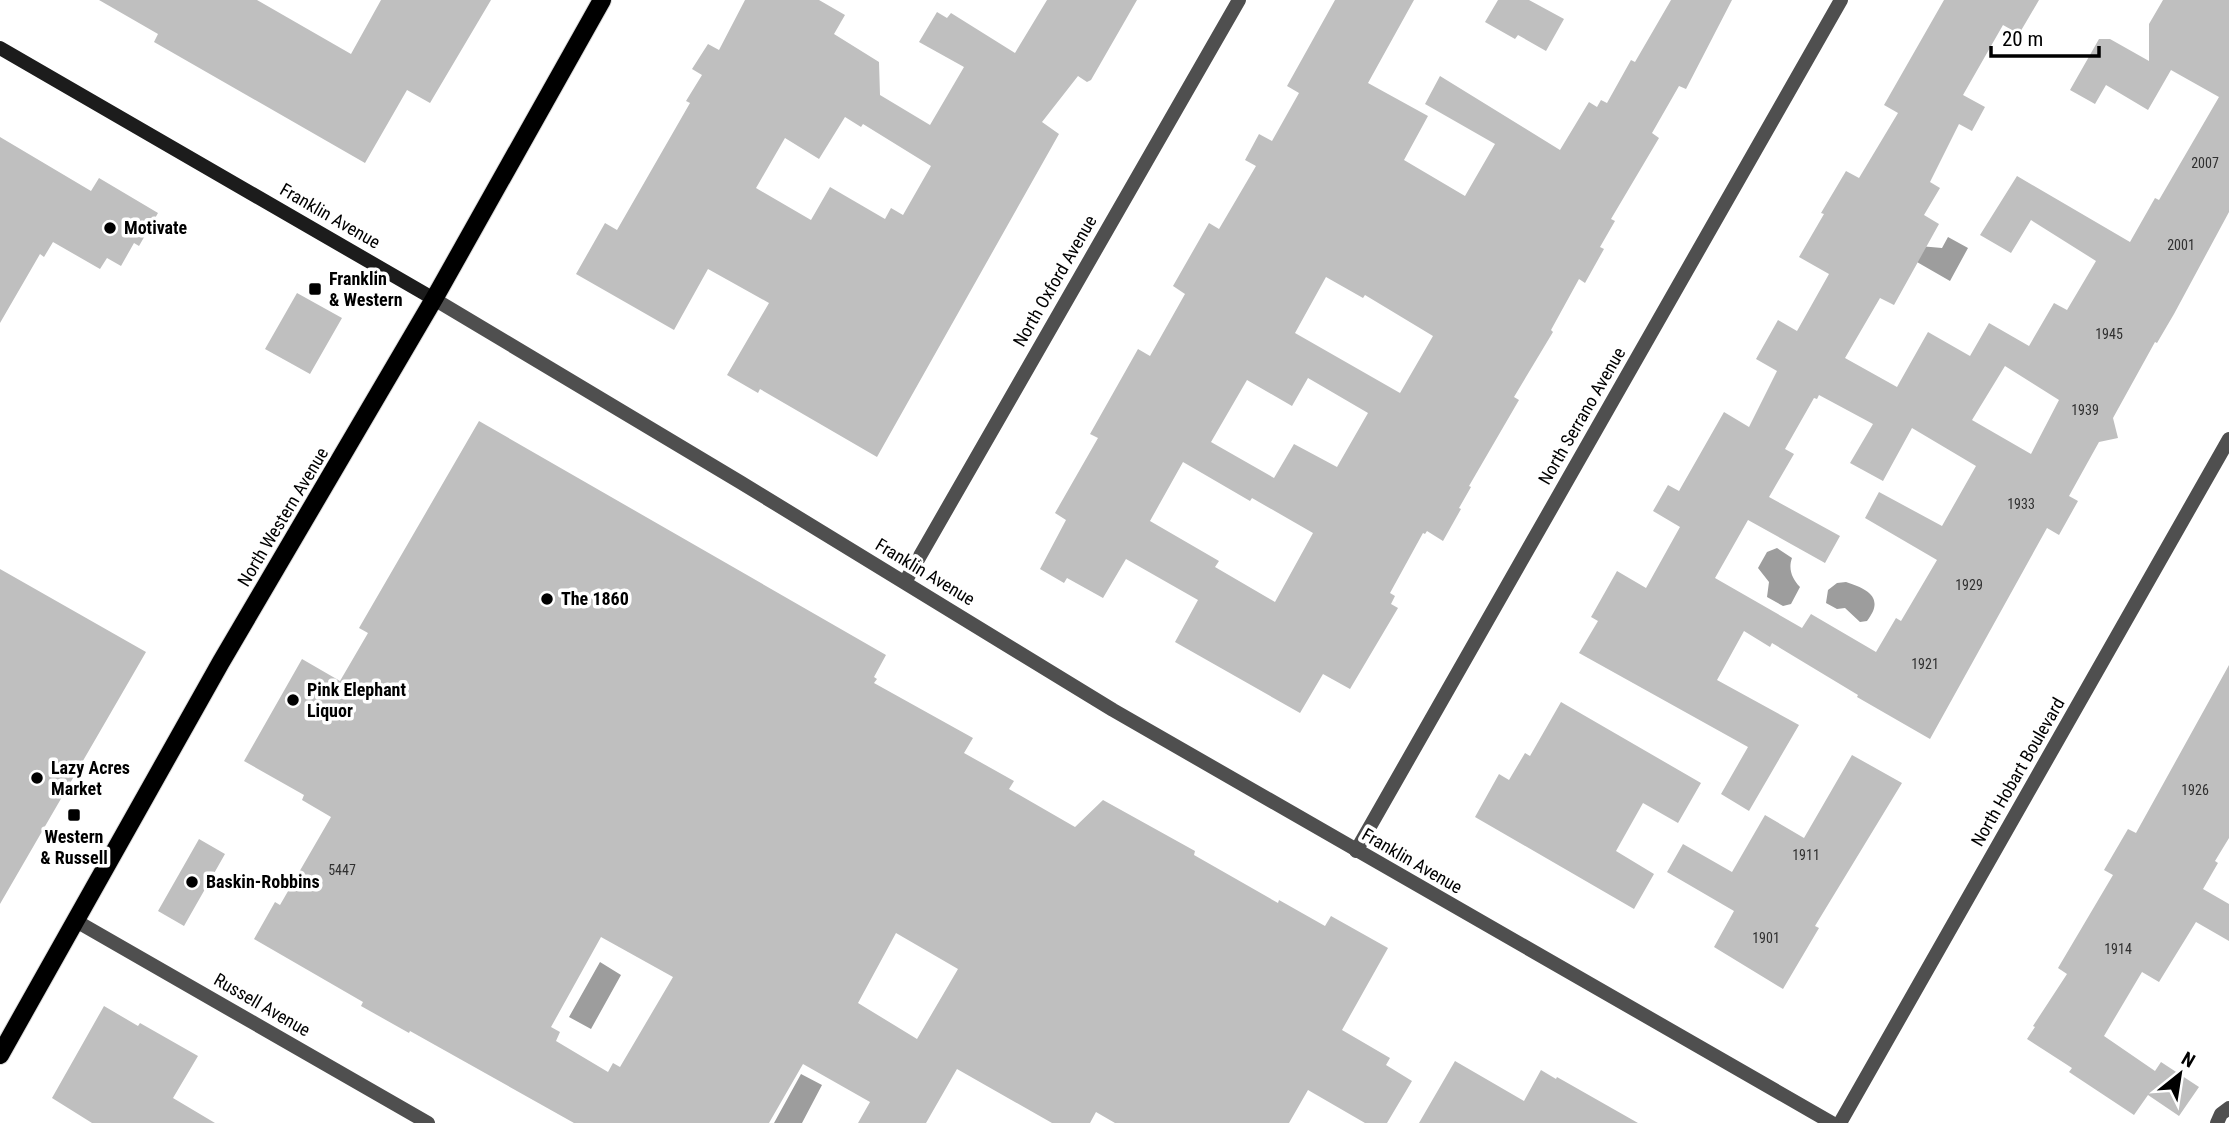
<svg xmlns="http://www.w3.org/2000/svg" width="2229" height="1123" font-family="'Roboto Condensed',sans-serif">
<rect width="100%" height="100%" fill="#fff"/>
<path fill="#9d9d9d" d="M 1948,237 L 1968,248 L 1950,281 L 1903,254 L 1908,245 L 1942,248 Z
M 1777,548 L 1792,558 C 1788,569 1792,579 1800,587 L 1791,604 L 1783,606 L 1767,597 L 1769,582 L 1758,568 L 1767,552 Z
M 1846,582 C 1868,589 1885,598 1867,621 L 1860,622 L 1845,608 L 1837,609 L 1826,603 L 1828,590 L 1837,583 Z
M 600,962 L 621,975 L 591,1029 L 569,1017 Z
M 801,1074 L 822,1085 L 802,1123 L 774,1123 Z"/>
<path fill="#bfbfbf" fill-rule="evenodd" d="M 99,0 L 257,0 L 351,54 L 381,0 L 491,0 L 430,103 L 407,90 L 365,163 L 154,42 L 158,34 Z
M 745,0 L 819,0 L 845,15 L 834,34 L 879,62 L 880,95 L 930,125 L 964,67 L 919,42 L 937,12 L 947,18 L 951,13 L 1015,53 L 1047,0 L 1137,0 L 1091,80 L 1087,82 L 1078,76 L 1042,122 L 1059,134 L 877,457 L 760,389 L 758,393 L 727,375 L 769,303 L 708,269 L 674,330 L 576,274 L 605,223 L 617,230 L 690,103 L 686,101 L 702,75 L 692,69 L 708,44 L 719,50 ZM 845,117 L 861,127 L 863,124 L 931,166 L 903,215 L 891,208 L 885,219 L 830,187 L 811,220 L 756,188 L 785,138 L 819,159 Z
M 1335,0 L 1414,0 L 1368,83 L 1428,116 L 1404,160 L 1465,196 L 1495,144 L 1425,104 L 1440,76 L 1560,150 L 1589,102 L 1597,107 L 1601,100 L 1607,103 L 1631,60 L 1635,62 L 1671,0 L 1732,0 L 1686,89 L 1679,86 L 1652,133 L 1659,138 L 1611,219 L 1615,221 L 1600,247 L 1604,249 L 1585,283 L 1579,279 L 1551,330 L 1553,332 L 1514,397 L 1519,400 L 1469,486 L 1471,487 L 1459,508 L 1461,509 L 1443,541 L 1427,531 L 1425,534 L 1423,533 L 1390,593 L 1395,596 L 1391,604 L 1398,608 L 1350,689 L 1323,674 L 1300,713 L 1175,642 L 1198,600 L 1126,559 L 1103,598 L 1067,578 L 1064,583 L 1040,569 L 1066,520 L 1055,513 L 1098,438 L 1090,434 L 1138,349 L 1150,356 L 1185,294 L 1173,286 L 1209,223 L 1219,229 L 1256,166 L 1245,160 L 1259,134 L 1272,141 L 1299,93 L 1287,86 ZM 1326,277 L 1363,298 L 1365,295 L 1433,336 L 1400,393 L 1295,333 ZM 1308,378 L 1368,413 L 1337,467 L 1294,444 L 1274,478 L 1211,442 L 1247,380 L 1292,406 ZM 1183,462 L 1250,501 L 1252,498 L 1313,533 L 1275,602 L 1215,567 L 1219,561 L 1150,521 Z
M 1498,0 L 1529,0 L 1564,19 L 1546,51 L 1518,35 L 1515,39 L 1485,22 Z
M 1944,0 L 2039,0 L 2019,34 L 2003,25 L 1963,95 L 1985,107 L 1972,131 L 1959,124 L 1930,182 L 1940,188 L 1924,215 L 1939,224 L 1894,305 L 1880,298 L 1845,358 L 1897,387 L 1928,332 L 1970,356 L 1989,323 L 2029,346 L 2054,303 L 2067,310 L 2096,261 L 2031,220 L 2011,253 L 1980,235 L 2017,176 L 2130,242 L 2155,198 L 2159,200 L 2219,97 L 2171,70 L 2148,110 L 2106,85 L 2095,104 L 2070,90 L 2099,39 L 2110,39 L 2149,61 L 2149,24 L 2163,0 L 2229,0 L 2229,212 L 2174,314 L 2157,343 L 2155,342 L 2113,418 L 2118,438 L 2099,442 L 2069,496 L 2078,501 L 2059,535 L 2047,528 L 1930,739 L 1857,697 L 1858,695 L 1772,643 L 1770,647 L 1744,631 L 1717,680 L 1799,725 L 1749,811 L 1721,794 L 1748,747 L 1579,653 L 1598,621 L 1591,617 L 1617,571 L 1646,588 L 1680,527 L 1653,511 L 1668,485 L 1679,491 L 1724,412 L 1749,427 L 1777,371 L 1756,359 L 1778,320 L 1797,331 L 1829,274 L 1799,257 L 1824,214 L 1821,213 L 1846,171 L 1859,178 L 1898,113 L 1884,105 ZM 2005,366 L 2059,400 L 2031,454 L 1972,420 ZM 1819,395 L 1873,424 L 1850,463 L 1883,481 L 1912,428 L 1976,466 L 1942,526 L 1879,492 L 1865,518 L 1937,560 L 1901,621 L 1896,618 L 1876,652 L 1811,614 L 1802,628 L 1715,578 L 1748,520 L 1825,563 L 1840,536 L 1769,497 L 1794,454 L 1785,449 L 1814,398 L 1817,399 Z
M 0,137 L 91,191 L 99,178 L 158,213 L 139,246 L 134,243 L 121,266 L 107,258 L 100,269 L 53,242 L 44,257 L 40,254 L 0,323 Z
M 297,293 L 342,318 L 310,374 L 265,349 Z
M 479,421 L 886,655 L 874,677 L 877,679 L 874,683 L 973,738 L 964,753 L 1014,781 L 1009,789 L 1075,827 L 1103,800 L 1195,851 L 1194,855 L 1278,903 L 1279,900 L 1325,926 L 1331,916 L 1388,948 L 1342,1030 L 1390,1058 L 1386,1065 L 1412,1081 L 1387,1123 L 1365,1123 L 1308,1090 L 1289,1123 L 1115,1123 L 1096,1112 L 1090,1123 L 1052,1123 L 957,1069 L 926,1123 L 858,1123 L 870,1102 L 803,1064 L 769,1123 L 574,1123 L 410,1031 L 409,1033 L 361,1006 L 363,1002 L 254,939 L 275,902 L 280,905 L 331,817 L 302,800 L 304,795 L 244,761 L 302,659 L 340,681 L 368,633 L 359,628 ZM 896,933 L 958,969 L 917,1039 L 858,1003 ZM 601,937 L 673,977 L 620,1067 L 613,1063 L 608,1072 L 556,1041 L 560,1032 L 551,1027 Z
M 0,569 L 146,652 L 0,904 Z
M 2229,665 L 2229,838 L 2215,861 L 2218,863 L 2203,889 L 2229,904 L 2229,941 L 2196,922 L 2159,982 L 2142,972 L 2104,1036 L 2155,1071 L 2161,1062 L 2199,1087 L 2179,1116 L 2148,1095 L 2134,1115 L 2069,1072 L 2072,1068 L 2027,1039 L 2035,1027 L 2033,1026 L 2067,974 L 2058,968 L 2113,875 L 2104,870 L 2128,829 L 2136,833 Z
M 1561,702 L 1701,783 L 1678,823 L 1643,803 L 1616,851 L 1654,874 L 1634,909 L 1475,817 L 1499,774 L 1509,780 L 1525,753 L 1530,756 Z
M 1852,755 L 1902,783 L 1815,926 L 1819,928 L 1783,989 L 1714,947 L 1734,911 L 1667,872 L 1683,844 L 1732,872 L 1765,815 L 1804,838 Z
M 199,839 L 225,854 L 184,926 L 158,911 Z
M 104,1006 L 138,1026 L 140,1023 L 198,1056 L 173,1098 L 215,1123 L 92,1123 L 52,1098 Z
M 1455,1061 L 1524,1101 L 1541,1070 L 1556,1079 L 1557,1077 L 1638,1123 L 1419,1123 Z"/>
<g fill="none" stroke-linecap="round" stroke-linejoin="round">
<defs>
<path id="primary" d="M 0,1055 L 221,662 L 434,299 L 602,0"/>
</defs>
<use href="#primary" stroke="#dbdbdb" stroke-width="20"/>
<path stroke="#4f4f4f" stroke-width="14" d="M 905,582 L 1239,0
M 1356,851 L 1841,0
M 76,921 L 428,1123
M 1840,1123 L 2229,439
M 2217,1123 L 2221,1114 L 2229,1108"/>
<path stroke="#4f4f4f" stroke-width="14" d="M 434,299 L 740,482 L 1113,710 L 1832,1123"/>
<path stroke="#1c1c1c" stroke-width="14" d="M 0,48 L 434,299"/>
<use href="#primary" stroke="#000" stroke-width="18"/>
</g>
<g fill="#000" stroke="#fff" stroke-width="2.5">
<circle cx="110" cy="228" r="7"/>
<rect x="308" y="282" width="14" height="14" rx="3.5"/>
<circle cx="547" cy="599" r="7"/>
<circle cx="293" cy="700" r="7"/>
<circle cx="37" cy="778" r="7"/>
<rect x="67" y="808" width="14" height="14" rx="3.5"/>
<circle cx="192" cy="882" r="7"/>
</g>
<g text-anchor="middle" stroke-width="7" stroke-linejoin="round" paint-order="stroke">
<g font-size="14" fill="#303030">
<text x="2205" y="168">2007</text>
<text x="2181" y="250">2001</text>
<text x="2109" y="339">1945</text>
<text x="2085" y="415">1939</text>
<text x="2021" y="509">1933</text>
<text x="1969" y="590">1929</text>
<text x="1925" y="669">1921</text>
<text x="2195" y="795">1926</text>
<text x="1806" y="860">1911</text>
<text x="342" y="875">5447</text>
<text x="1766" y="943">1901</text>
<text x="2118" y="954">1914</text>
</g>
<g font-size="18" fill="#000" stroke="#fff">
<text transform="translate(330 216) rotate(30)" y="6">Franklin Avenue</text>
<text transform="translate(1055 281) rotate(-60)" y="6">North Oxford Avenue</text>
<text transform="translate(1582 416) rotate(-60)" y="6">North Serrano Avenue</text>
<text transform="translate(283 517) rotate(-59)" y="6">North Western Avenue</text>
<text transform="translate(925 572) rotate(31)" y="6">Franklin Avenue</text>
<text transform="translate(2018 772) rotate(-60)" y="6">North Hobart Boulevard</text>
<text transform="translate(1412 861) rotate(30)" y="6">Franklin Avenue</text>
<text transform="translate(262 1005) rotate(30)" y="6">Russell Avenue</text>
</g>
<g font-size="18" font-weight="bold" fill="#000" stroke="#fff" text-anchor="start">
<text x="124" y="234">Motivate</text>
<text x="329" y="285">Franklin<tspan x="329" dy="21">&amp; Western</tspan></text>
<text x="561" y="605">The 1860</text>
<text x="307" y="696">Pink Elephant<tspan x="307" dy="21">Liquor</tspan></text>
<text x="51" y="774">Lazy Acres<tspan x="51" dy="21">Market</tspan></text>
<text x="74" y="843" text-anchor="middle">Western<tspan x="74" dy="21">&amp; Russell</tspan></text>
<text x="206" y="888">Baskin-Robbins</text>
</g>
</g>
<g transform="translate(2180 1074) rotate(30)" stroke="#ffffff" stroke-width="5" paint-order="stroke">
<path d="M0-5L12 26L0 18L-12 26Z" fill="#000000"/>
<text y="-10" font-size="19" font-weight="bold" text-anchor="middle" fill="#000000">N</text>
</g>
<path d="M1991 46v10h108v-10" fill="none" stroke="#000000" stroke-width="3.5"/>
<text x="2002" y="46" font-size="21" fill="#000000" stroke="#ffffff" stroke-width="5" paint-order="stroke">20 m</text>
</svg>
